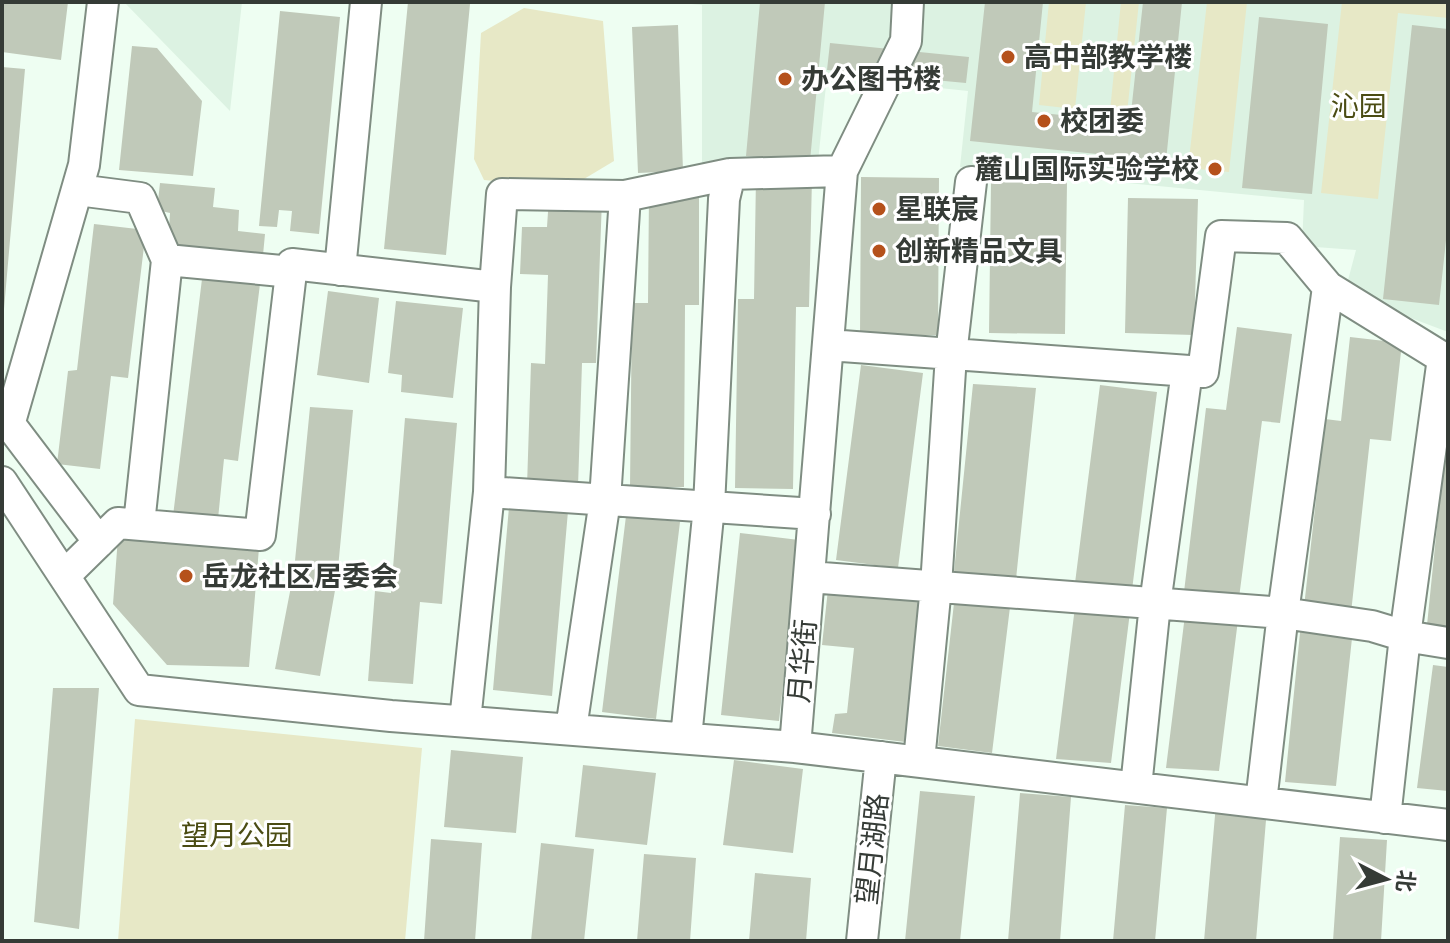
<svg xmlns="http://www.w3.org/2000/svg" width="1450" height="943" font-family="Raleway,'Noto Sans SC',sans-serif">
<rect width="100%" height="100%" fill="#eefef2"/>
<path fill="#dcf2e2" d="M 124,2 L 242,2 L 230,111 Z
M 669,2 L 1448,2 L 1448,332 L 1395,312 L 1347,284 L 1356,250 L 1302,246 L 1304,200 L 960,167 L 968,91 L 827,76 L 817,171 L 702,164 L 702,5 Z"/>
<path fill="#e7e8c6" d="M 1049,2 L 1086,2 L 1075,109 L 1039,105 Z
M 1121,2 L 1139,2 L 1127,113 L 1110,111 Z
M 1207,2 L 1247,2 L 1229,172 L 1188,168 Z
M 1342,2 L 1448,2 L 1448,18 L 1398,13 L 1378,199 L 1321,193 Z
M 524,8 L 603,21 L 614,161 L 569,188 L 484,180 L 474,159 L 481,33 Z
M 135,719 L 422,748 L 405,941 L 118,941 Z"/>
<path fill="#c0c9b9" d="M 2,2 L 68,2 L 61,60 L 2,52 Z
M 408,2 L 470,4 L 446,255 L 384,249 Z
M 760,2 L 825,2 L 810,161 L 746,156 Z
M 985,2 L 1043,2 L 1032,112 L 1130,122 L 1143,2 L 1182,2 L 1166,161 L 970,141 Z
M 280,11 L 340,17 L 319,234 L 290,231 L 292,211 L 279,210 L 277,227 L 259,226 Z
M 1259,17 L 1328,24 L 1312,194 L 1242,188 Z
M 678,25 L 683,171 L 638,173 L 632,27 Z
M 1412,25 L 1448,29 L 1448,222 L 1439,305 L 1383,299 Z
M 830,43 L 969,57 L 966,83 L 827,70 Z
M 132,46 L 157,48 L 202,101 L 193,176 L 119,170 Z
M 2,67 L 25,69 L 4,309 L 2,309 Z
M 756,177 L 812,178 L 809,307 L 796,307 L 793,489 L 735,488 L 738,299 L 754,299 Z
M 861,177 L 939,178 L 938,335 L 860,335 Z
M 991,182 L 1067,182 L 1065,334 L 989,333 Z
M 160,183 L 215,188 L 213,207 L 239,210 L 238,231 L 265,234 L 263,255 L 168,245 L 170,213 L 157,210 Z
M 649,193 L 699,193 L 699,305 L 685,305 L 684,487 L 630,487 L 632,303 L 648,303 Z
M 549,197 L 602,199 L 596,363 L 582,363 L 578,487 L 527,486 L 531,363 L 545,364 L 548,275 L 520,274 L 522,227 L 547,227 Z
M 1128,198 L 1198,199 L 1194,335 L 1125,333 Z
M 94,224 L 146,230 L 128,378 L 111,376 L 100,469 L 57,464 L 68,371 L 77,370 Z
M 202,279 L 260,284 L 238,461 L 224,459 L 218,519 L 173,516 Z
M 328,291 L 379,298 L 369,383 L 317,375 Z
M 396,301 L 463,308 L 453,398 L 401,392 L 402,375 L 388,373 Z
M 1237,327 L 1292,334 L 1280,423 L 1262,421 L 1239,598 L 1184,592 L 1206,408 L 1226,410 Z
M 1350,337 L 1402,343 L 1391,441 L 1370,439 L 1351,613 L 1304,607 L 1325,419 L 1341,421 Z
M 861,365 L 923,373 L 898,568 L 836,560 Z
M 973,384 L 1036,388 L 1016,579 L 954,572 Z
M 1100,385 L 1157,392 L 1132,590 L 1075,583 Z
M 310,407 L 353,410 L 337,579 L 320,676 L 275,669 L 294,571 Z
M 405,418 L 457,423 L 442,604 L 420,602 L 413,684 L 368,681 L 375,591 L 391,593 Z
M 1446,438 L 1448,438 L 1448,627 L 1427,625 Z
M 509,507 L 568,511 L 552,696 L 493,690 Z
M 626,516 L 680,522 L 656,719 L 602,712 Z
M 740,533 L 799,540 L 779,721 L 721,715 Z
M 118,537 L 259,548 L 249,667 L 167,665 L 113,604 Z
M 828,589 L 921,600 L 905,742 L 832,733 L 835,714 L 847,713 L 854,648 L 822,645 Z
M 955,594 L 1011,599 L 992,753 L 938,746 Z
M 1075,607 L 1130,612 L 1111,763 L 1056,759 Z
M 1185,615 L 1238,620 L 1219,771 L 1166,768 Z
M 1301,623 L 1353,629 L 1336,786 L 1285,782 Z
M 1433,665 L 1448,667 L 1448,791 L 1417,788 Z
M 53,688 L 99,688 L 79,929 L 34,922 Z
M 451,750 L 523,757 L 516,833 L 444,827 Z
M 734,760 L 803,769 L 793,853 L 723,845 Z
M 583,765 L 656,773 L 647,845 L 575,837 Z
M 920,791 L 975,796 L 960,941 L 905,941 Z
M 1020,793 L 1071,797 L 1060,941 L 1008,941 Z
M 1216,804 L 1267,808 L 1256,941 L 1204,941 Z
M 1125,805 L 1167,808 L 1155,941 L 1113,941 Z
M 1340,837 L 1387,840 L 1381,941 L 1333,941 Z
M 431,839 L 482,843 L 475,941 L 424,941 Z
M 541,843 L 594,849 L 584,941 L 531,941 Z
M 644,854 L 696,858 L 690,941 L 637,941 Z
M 755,873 L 811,878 L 806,941 L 749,941 Z"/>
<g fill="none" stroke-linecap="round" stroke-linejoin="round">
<defs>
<path id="minor" d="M 78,190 L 140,198 L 167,260
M 340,270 L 366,2
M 1328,287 L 1443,358 L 1405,636 L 1385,818
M 828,345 L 1203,372 L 1221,236 L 1287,238 L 1328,287 L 1283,613 L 1261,802
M 2,414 L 99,542
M 9,425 L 84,165 L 103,2
M 2,482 L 139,690 L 391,716 L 795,747 L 1448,825
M 489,492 L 815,514
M 139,524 L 167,260 L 292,272
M 64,576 L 118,523 L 260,535 L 292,264 L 495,287
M 809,577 L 1283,613 L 1372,626 L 1405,636 L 1448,643
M 465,721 L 489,492 L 495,287 L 502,194 L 625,196 L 730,174
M 571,729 L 605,500 L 625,196
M 686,738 L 709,506 L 724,199 L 730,174 L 842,171
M 795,747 L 842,171 L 906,41 L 908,2
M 919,761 L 936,586 L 951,355 L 971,182
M 1136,787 L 1155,604 L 1187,371
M 862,941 L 881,757"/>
</defs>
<use href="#minor" stroke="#7f8d82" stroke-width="34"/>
<use href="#minor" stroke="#fff" stroke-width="30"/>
</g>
<g fill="#b5511b" stroke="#fff" stroke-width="3">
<circle cx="1008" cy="57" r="8"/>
<circle cx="785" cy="79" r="8"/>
<circle cx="1044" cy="121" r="8"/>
<circle cx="1215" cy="169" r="8"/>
<circle cx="879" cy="209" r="8"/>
<circle cx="879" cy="251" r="8"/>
<circle cx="186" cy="576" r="8"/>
</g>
<g text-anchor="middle" stroke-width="6" stroke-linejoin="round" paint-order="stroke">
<g font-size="28" font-weight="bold" fill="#353b36" stroke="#fff" text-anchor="start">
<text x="1024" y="67">高中部教学楼</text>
<text x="801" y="89">办公图书楼</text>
<text x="1060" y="131">校团委</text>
<text x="1199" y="179" text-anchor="end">麓山国际实验学校</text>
<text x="895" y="219">星联宸</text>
<text x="895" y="261">创新精品文具</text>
<text x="202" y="586">岳龙社区居委会</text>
</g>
<g font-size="28" fill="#4b4c13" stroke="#fff">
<text x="1359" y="116">沁园</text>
<text x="237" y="845">望月公园</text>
</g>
<g font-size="28" fill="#353b36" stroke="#fff">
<text transform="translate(802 661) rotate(-85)" y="10">月华街</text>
<text transform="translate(872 849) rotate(-84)" y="10">望月湖路</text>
</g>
</g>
<rect width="1450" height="943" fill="none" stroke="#353b36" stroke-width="8"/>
<g transform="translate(1386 879) rotate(96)" stroke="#ffffff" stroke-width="6" paint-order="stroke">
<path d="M0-6L14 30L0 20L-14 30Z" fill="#353b36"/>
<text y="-12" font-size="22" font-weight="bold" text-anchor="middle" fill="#353b36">北</text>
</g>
</svg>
